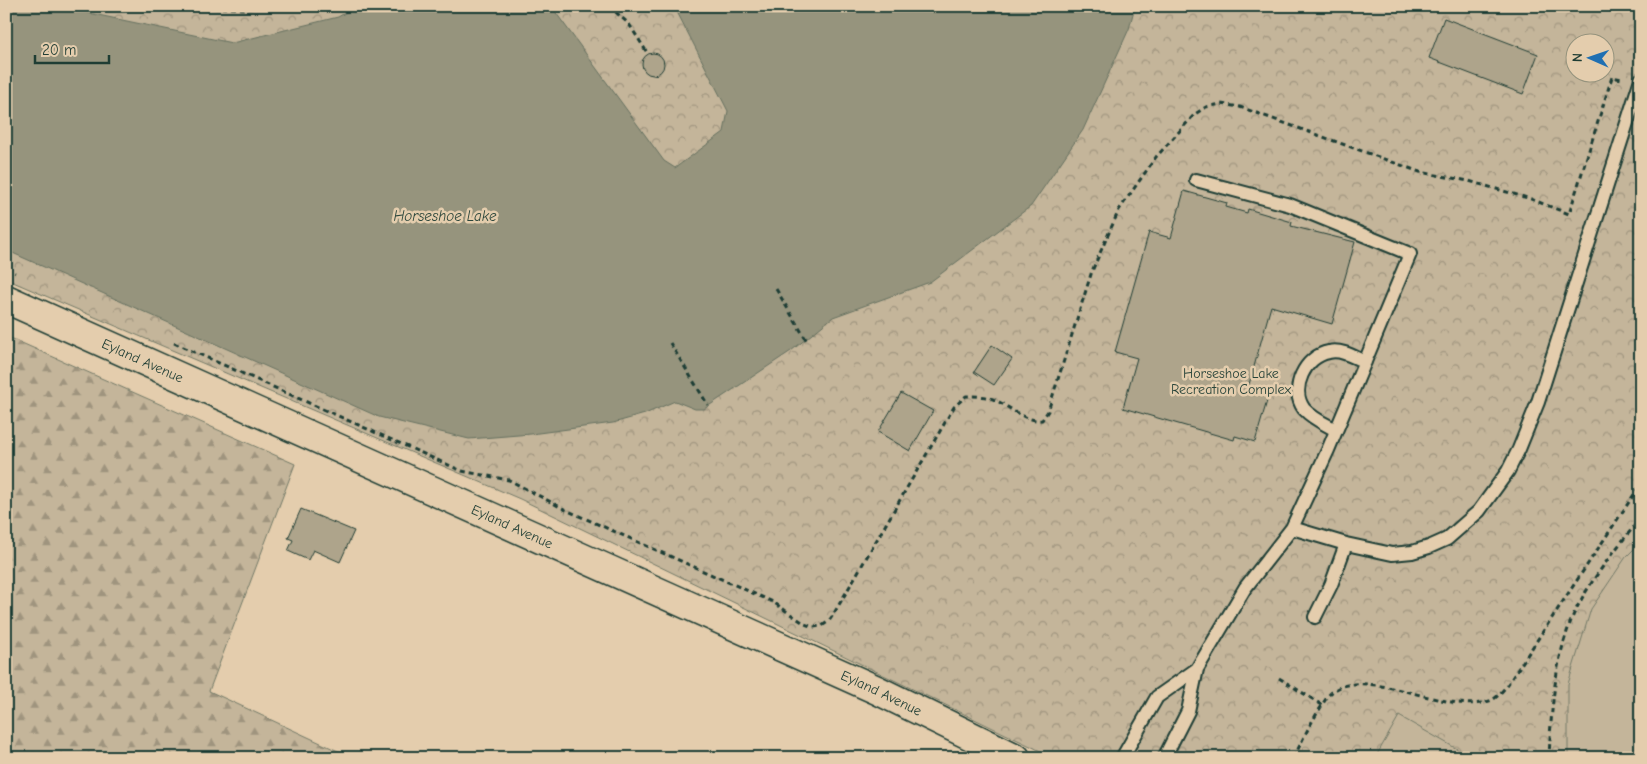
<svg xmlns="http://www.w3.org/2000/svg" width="1647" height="764" font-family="'Comic Neue',sans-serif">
<defs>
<pattern id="forest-firs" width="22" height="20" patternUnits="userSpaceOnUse" patternTransform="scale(1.25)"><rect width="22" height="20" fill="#c4b59a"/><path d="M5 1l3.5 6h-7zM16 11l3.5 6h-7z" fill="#9f947e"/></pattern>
<pattern id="park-crowns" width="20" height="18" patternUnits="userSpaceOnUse" patternTransform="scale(1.25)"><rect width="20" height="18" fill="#c4b59a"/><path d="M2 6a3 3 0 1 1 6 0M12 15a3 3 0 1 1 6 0" fill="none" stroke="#9f947e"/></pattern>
</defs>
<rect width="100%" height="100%" fill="#e4cdad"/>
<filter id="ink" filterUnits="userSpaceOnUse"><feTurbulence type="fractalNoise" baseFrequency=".02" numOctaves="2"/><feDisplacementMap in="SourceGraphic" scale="10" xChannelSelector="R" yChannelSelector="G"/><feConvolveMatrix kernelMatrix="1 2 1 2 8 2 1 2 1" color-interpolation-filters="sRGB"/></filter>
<g filter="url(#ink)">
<path fill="url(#forest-firs)" stroke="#727967" d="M 6,336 L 295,464 L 209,691 L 353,758 L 6,758 Z"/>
<path fill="url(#park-crowns)" stroke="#727967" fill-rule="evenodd" d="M 6,6 L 1641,6 L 1641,758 L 1055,758 L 520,499 L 6,279 ZM 1574,42 L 1604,42 L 1604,72 L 1574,72 Z"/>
<path fill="#c4b59a" stroke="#727967" d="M 1641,542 L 1641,758 L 1568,758 L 1568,684 L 1591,609 L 1626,557 Z
M 1399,716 L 1473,758 L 1375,758 Z"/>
<path fill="#96947d" stroke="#667160" d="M 6,6 L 55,6 L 232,43 L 338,17 L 357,6 L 551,6 L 664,161 L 675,168 L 724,132 L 728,111 L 674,6 L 1135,6 L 1129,29 L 1083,130 L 1031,206 L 930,282 L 833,317 L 791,351 L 704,409 L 695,409 L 675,401 L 645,414 L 613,423 L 531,434 L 469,439 L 379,417 L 6,250 Z"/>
<path fill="#aea48b" stroke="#1f3d34" d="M 1444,18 L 1538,54 L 1523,94 L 1429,58 Z
M642 64a11 11 0 1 1 22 0a11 11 0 1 1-22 0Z
M 1184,191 L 1227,203 L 1226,207 L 1247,213 L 1248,209 L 1292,222 L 1291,226 L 1355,242 L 1332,324 L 1271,306 L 1248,388 L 1269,394 L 1255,442 L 1235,436 L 1234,440 L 1123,408 L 1137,358 L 1115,352 L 1149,232 L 1171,238 Z
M 992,345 L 1012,359 L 994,385 L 974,372 Z
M 901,393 L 933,411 L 910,451 L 878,432 Z
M 301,509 L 354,531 L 340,562 L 313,550 L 308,560 L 288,551 L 293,540 L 288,538 Z"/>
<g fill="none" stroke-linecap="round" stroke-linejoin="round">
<defs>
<path id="lane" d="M 1336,430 C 1325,424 1313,419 1304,409 C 1289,389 1305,356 1329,352 C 1341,349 1354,357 1365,362
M 1292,528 L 1346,544 L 1392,554 L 1412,552 L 1429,547 L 1447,539 L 1479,511 L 1508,471 L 1519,449 L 1538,402 L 1641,79
M 1315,617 L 1331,585 L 1346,544
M 1122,758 L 1157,697 L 1197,669
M 1164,758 L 1188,711 L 1197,669 L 1245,588 L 1292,528 L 1328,450 L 1410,254 L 1290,205 L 1196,180"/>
<g id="secondary">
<path id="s1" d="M 6,299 L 877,690 L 1016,758"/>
</g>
</defs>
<use href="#lane" stroke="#1f3d34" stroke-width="16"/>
<use href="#secondary" stroke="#1f3d34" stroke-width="31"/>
<path stroke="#1f3d34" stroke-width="3" stroke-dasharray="5 4" stroke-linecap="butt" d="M 186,6 L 244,9 L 265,6
M 609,6 L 629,24 L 648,54
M 6,269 L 15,273
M 776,289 L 807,341
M 174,343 L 462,471 L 509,480 L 566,510 L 773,602 L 805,624 L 813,627 L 822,626 L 829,621 L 833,615 L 954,407 L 966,396 C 974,396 983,396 990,398 C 1008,404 1023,422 1042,420 L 1048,411 L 1092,271 L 1119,210 L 1156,157 L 1195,114 L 1206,107 L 1221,104 L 1240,107 L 1420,172 L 1469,181 L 1531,199 L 1569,214 L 1612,77 L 1622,79
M 670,343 L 708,405
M 1279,678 L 1322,705
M 1294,758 C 1302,740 1310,724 1321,707 C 1324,702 1327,696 1332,692 C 1366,664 1451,718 1492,700 C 1498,697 1504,689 1508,684 L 1641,484
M 1549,758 C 1551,714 1554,668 1569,626 C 1581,591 1617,547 1641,518"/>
<use href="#lane" stroke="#e4cdad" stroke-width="12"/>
<use href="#secondary" stroke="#e4cdad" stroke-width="28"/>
</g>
</g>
<g text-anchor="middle" stroke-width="5" stroke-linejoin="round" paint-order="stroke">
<g font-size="14" fill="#1f3d34" stroke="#e4cdad">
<text dy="5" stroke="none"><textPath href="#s1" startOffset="150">Eyland Avenue</textPath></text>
<text dy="5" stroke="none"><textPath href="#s1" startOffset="555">Eyland Avenue</textPath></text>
<text dy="5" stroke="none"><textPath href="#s1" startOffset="960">Eyland Avenue</textPath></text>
</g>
<g font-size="14" fill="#274339" stroke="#e4cdad">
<text x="1231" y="378">Horseshoe Lake<tspan x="1231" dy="16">Recreation Complex</tspan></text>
</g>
<g font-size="15" font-style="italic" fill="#2b463b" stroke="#e4cdad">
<text x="445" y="221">Horseshoe Lake</text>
</g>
</g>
<rect width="1647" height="764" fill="none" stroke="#e4cdad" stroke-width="25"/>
<rect x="12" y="12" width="1622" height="739" fill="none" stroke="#1f3d34" stroke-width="2" filter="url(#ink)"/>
<g transform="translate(1590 58) rotate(272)"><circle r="24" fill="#e4cdad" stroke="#95937d"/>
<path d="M0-4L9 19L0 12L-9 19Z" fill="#1f6fb2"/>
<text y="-8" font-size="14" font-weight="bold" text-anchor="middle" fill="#1f3d34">N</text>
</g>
<path d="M35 55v8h74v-8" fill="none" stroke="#1f3d34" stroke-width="2.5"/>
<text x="42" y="55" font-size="15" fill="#1f3d34" stroke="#e4cdad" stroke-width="4" paint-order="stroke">20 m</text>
</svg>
